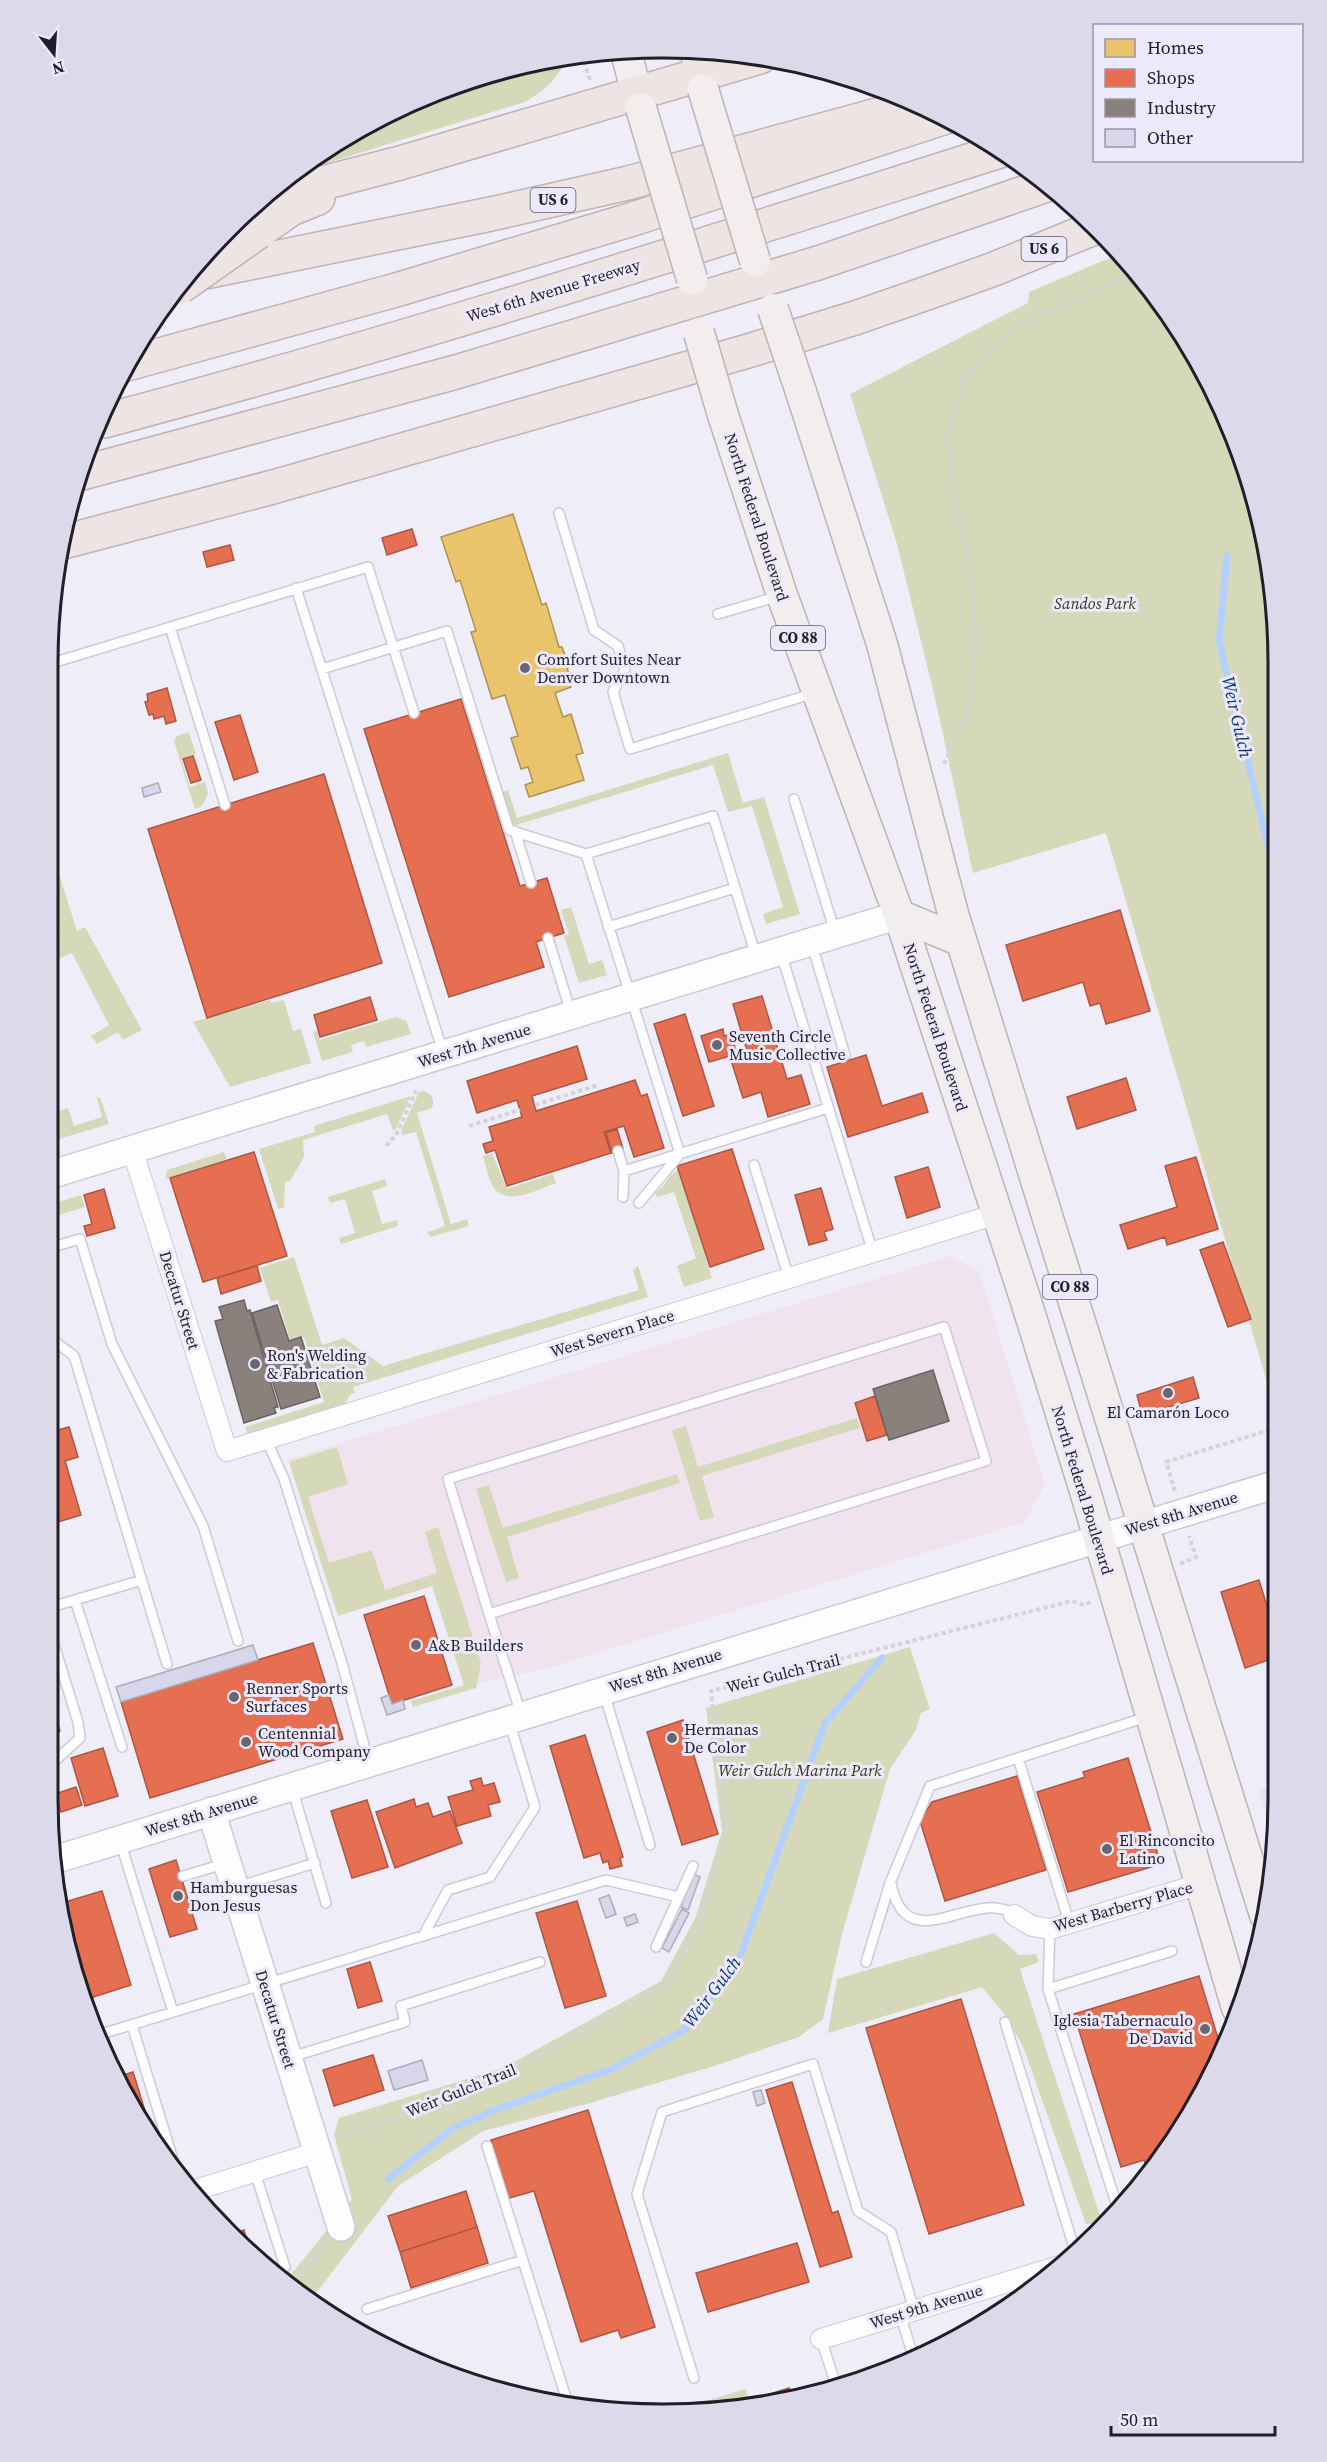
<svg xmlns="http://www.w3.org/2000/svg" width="1327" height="2462" font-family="'Source Serif 4',serif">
<rect width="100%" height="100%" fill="#efedf8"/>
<path fill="#e7e3f9" d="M 1278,1783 L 1278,1838 L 1276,1847 L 1258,1789 Z"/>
<path fill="#f1e3ed" d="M 951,1256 L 979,1271 L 1045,1484 L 1025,1522 L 551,1667 L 464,1687 L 432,1586 L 338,1616 L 288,1459 Z"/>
<path fill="#d6d9b9" d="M 568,58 C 557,79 545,90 525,102 L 288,175 L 391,112 L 504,69 Z
M 1117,255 L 1175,321 L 1232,428 L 1274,584 L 1276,1413 L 1106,833 L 973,873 L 935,698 L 897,544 L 850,394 L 1028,303 L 1029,292 Z
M 189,732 L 196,754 L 181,759 L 190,787 L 205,782 L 208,793 L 202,806 L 195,809 L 174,741 L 177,736 Z
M 728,753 L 743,803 L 764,797 L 800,914 L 766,924 L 763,914 L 783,907 L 752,806 L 728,812 L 713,765 L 513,826 L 502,792 L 508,790 L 517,818 Z
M 49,842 L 77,931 L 85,927 L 142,1030 L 123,1040 L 118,1032 L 97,1044 L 91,1036 L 109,1025 L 72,953 L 55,960 L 49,951 L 49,940 L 60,932 L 49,896 Z
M 571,907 L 589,964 L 602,960 L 607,975 L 579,983 L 564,936 L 569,934 L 561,910 Z
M 270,1000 L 271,1003 L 284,1000 L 293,1031 L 301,1029 L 311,1063 L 230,1087 L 193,1022 Z
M 396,1017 L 406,1021 L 411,1034 L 366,1047 L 364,1041 L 351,1045 L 353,1052 L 322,1061 L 313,1032 L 317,1031 L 320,1040 Z
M 425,1091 C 432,1095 435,1100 432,1108 L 417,1113 L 451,1224 L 467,1219 L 469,1226 L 430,1237 L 428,1232 L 445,1226 L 416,1132 L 403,1135 L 401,1131 L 419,1092 Z
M 411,1096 L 396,1129 L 393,1130 L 387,1114 L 303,1140 L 304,1157 L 290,1181 L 285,1182 L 284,1208 L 278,1209 L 259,1149 L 315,1132 L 314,1126 Z
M 100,1097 L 109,1124 L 49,1142 L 49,1114 L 68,1108 L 74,1126 L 102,1117 L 97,1098 Z
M 224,1152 L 227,1159 L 166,1179 L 167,1170 Z
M 492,1153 L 507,1189 L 553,1174 L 556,1183 C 538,1189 508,1207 494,1188 C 488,1179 486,1166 483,1156 Z
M 679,1170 L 712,1278 L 684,1287 L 677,1266 L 696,1258 L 674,1192 L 657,1197 L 655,1192 C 666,1188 667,1174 679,1170 Z
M 385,1179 L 387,1186 L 372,1191 L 382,1224 L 397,1220 L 398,1226 L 341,1244 L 339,1238 L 355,1233 L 345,1199 L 330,1203 L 328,1197 Z
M 81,1195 L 85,1207 L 49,1218 L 49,1205 Z
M 294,1257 L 322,1345 L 344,1338 L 383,1366 L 639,1290 L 633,1270 L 638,1266 L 648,1297 L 353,1387 L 355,1393 L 350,1395 L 343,1406 L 248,1436 L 245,1427 L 324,1402 L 304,1337 L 290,1340 L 278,1300 L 271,1302 L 260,1268 Z
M 857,1418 L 860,1428 L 702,1476 L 714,1517 L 700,1521 L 672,1430 L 686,1426 L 698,1467 Z
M 337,1447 L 348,1484 L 308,1497 L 329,1563 L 372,1550 L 385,1590 L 437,1573 L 425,1532 L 438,1527 L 481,1663 L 476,1688 L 413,1707 L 411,1701 L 464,1685 L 432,1586 L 338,1616 L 289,1462 Z
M 677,1474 L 680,1483 L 507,1537 L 519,1578 L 506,1582 L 476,1489 L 489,1485 L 503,1528 Z
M 910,1647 L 930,1709 L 921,1713 L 916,1730 L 890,1769 L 842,1934 L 823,2019 L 799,2037 L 714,2066 L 590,2103 L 483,2131 L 398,2186 L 310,2301 L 285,2282 L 352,2199 L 334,2135 L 339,2118 L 503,2068 L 661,1981 L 695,1919 L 722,1831 L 706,1708 Z
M 994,1933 L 1019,1955 L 1036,1954 L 1039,1962 L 1020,1969 L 1103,2225 L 1086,2224 L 1024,2049 L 1008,2019 L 982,1987 L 828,2033 L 837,1979 Z
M 745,2389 L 749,2400 L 711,2412 L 678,2413 L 677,2410 Z"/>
<path fill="#e9c46a" stroke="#ad9256" stroke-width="1.5" d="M 513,514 L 542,605 L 546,603 L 559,647 L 562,647 L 565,655 L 571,687 L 555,693 L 563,717 L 571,714 L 583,753 L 576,755 L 584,780 L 529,797 L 525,785 L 533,782 L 528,767 L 521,769 L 511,738 L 518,736 L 505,695 L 492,699 L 471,632 L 476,631 L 460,580 L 456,582 L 441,537 Z"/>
<path fill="#e76f51" stroke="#ab5744" stroke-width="1.5" d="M 412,529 L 417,545 L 387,555 L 382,538 Z
M 230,545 L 234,560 L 207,567 L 203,552 Z
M 167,688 L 176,721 L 166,724 L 164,716 L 154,719 L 153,714 L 149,715 L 145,702 L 148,701 L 147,694 Z
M 461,699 L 520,886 L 547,878 L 564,933 L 536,942 L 544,967 L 449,997 L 364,729 Z
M 240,715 L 258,772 L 234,780 L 215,722 Z
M 193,756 L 201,780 L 191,783 L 183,759 Z
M 324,774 L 382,963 L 207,1018 L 148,829 Z
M 1120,910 L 1150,1011 L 1106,1024 L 1100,1003 L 1090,1006 L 1083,982 L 1023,1001 L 1006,945 Z
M 762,996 L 787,1079 L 801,1075 L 810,1104 L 768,1117 L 761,1092 L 743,1098 L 730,1057 L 747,1051 L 733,1004 Z
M 370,997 L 377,1020 L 320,1037 L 314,1015 Z
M 685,1014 L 714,1106 L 683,1116 L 654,1024 Z
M 723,1029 L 724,1036 L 731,1034 L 737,1054 L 709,1062 L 701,1036 Z
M 577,1046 L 587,1079 L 532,1096 L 536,1111 L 635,1080 L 641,1096 L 647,1094 L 664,1148 L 634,1157 L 624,1126 L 604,1132 L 611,1153 L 507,1186 L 495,1150 L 486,1153 L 483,1144 L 493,1141 L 489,1127 L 522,1117 L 517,1100 L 477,1113 L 467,1081 Z
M 866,1055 L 882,1106 L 922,1093 L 928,1112 L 848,1137 L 827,1067 Z
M 1126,1078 L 1136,1110 L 1077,1129 L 1067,1097 Z
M 617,1129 L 623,1149 L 612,1153 L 606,1133 Z
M 732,1149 L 764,1249 L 710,1267 L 677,1166 Z
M 254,1152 L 287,1256 L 203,1282 L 170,1178 Z
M 1196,1157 L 1218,1229 L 1167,1245 L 1165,1237 L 1128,1249 L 1120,1225 L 1177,1207 L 1165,1166 Z
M 928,1167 L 940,1207 L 907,1218 L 895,1177 Z
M 821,1188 L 833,1229 L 824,1232 L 827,1240 L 809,1245 L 795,1195 Z
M 104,1189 L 115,1228 L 87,1236 L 84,1226 L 92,1224 L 84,1195 Z
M 1223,1242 L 1251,1319 L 1228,1327 L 1200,1250 Z
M 257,1266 L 261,1281 L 221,1294 L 217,1278 Z
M 1193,1377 L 1199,1398 L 1142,1415 L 1137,1395 Z
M 875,1396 L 887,1435 L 867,1441 L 855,1403 Z
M 48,1400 L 58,1430 L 69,1427 L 78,1457 L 65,1461 L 81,1515 L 48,1525 Z
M 1259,1580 L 1277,1639 L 1277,1657 L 1245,1668 L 1221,1592 Z
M 424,1596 L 452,1685 L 392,1704 L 364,1615 Z
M 313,1643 L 343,1739 L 150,1798 L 121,1702 Z
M 48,1693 L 60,1731 L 48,1735 Z
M 683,1720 L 718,1834 L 682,1845 L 647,1732 Z
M 585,1735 L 623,1857 L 620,1858 L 622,1866 L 610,1869 L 608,1861 L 603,1863 L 600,1853 L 584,1858 L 550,1746 Z
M 103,1748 L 118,1796 L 85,1806 L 71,1758 Z
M 1128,1758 L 1159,1858 L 1154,1866 L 1068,1892 L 1037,1792 L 1085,1777 L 1083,1772 Z
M 1017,1776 L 1046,1870 L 945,1901 L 920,1821 L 932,1802 Z
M 481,1778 L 483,1786 L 494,1783 L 500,1802 L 488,1805 L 491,1816 L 457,1826 L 448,1797 L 473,1790 L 470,1781 Z
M 76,1787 L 82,1805 L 61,1812 L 55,1794 Z
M 414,1799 L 416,1807 L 428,1803 L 433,1817 L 450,1811 L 462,1843 L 395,1868 L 376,1812 Z
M 367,1800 L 388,1867 L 352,1878 L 331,1811 Z
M 176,1860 L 197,1929 L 170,1937 L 149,1869 Z
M 102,1891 L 131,1985 L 84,2000 L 60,1918 L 58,1904 Z
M 577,1901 L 606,1996 L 565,2008 L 536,1913 Z
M 370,1962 L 382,2001 L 358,2008 L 347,1969 Z
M 1199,1976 L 1221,2048 L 1197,2106 L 1154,2170 L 1148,2171 L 1144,2160 L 1121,2167 L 1074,2014 Z
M 961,1999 L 1024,2205 L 929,2234 L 866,2028 Z
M 373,2055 L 384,2090 L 334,2106 L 323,2070 Z
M 133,2072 L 155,2143 L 130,2106 L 117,2077 Z
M 792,2082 L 832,2213 L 838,2211 L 852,2257 L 820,2267 L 766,2090 Z
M 588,2110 L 655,2327 L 621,2338 L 618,2330 L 581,2342 L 534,2191 L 509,2198 L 491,2140 Z
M 466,2191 L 477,2227 L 400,2252 L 388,2216 Z
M 477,2227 L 488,2263 L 411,2288 L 400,2252 Z
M 244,2230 L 251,2254 L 232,2234 Z
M 797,2243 L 809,2282 L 708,2312 L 696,2273 Z
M 789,2388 L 793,2398 L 720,2410 Z"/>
<path fill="#8a817c" stroke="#6a6462" stroke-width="1.5" d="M 244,1300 L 247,1311 L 250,1310 L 278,1407 L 274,1408 L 276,1413 L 244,1423 L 215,1321 L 223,1319 L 219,1307 Z
M 277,1305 L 289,1341 L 301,1337 L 320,1397 L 281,1409 L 252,1313 Z
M 933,1370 L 949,1421 L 889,1440 L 873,1389 Z"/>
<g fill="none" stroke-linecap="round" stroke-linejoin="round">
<path stroke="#b6d0fd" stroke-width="7" d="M 1227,556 L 1219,641 L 1275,875
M 388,2179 L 453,2128 L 495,2110 L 612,2069 L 683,2031 L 738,1962 L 825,1723 L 882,1658"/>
</g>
<path fill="#d7d6eb" stroke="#adadb5" stroke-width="1.5" d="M 158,783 L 161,792 L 144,797 L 142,788 Z
M 253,1645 L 258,1660 L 121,1702 L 116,1687 Z
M 389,1695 L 392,1704 L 403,1700 L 405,1709 L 387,1715 L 381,1698 Z
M 693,1874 L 700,1877 L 688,1910 L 681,1907 Z
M 609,1895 L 616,1914 L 606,1918 L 599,1899 Z
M 682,1909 L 689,1913 L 669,1952 L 662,1948 Z
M 635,1914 L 638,1922 L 627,1926 L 624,1918 Z
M 422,2060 L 428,2080 L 394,2090 L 388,2071 Z
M 761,2090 L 765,2103 L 757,2106 L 753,2092 Z"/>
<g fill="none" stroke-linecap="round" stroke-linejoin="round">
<defs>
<path id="lane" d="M 559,513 L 594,630 L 618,646 L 625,669 L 613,692 L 630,749 L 815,693
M 296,588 L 443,1052
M 718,614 L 779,596
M 170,627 L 225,805
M 49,664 L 368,567 L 414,713
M 322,669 L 447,631 L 509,830 L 586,854 L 713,816 L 756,956
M 794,799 L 835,932
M 515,831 L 531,883
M 586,854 L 680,1154 L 639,1203
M 608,927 L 735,888
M 548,938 L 571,1013
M 812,945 L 845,1055
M 781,953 L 873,1253
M 618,1151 L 624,1171 L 623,1197
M 754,1165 L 789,1278
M 624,1171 L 828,1108
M 49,1248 L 80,1239 L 112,1344 L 203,1526 L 238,1641
M 944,1327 L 986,1461 L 489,1614 L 448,1479 Z
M 49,1337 L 74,1356 L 167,1664
M 266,1439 L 284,1479 L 298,1524 L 342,1663 L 368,1760
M 75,1600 L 122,1747
M 48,1608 L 142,1580
M 489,1614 L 521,1714
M 604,1693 L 650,1845
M 1018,1758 L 1070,1925
M 48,1767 L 80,1738 L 78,1722 L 48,1625
M 292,1788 L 326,1903
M 120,1841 L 173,2012
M 183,1876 L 224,1864
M 891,1884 C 908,1963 975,1885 1014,1915
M 237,1887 L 315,1863
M 423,1936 L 448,1890 L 490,1877 L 535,1807 L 510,1724
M 656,1947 L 693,1866
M 866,1962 L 890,1883 L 930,1786 L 1147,1717
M 1048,1989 L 1050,1929
M 1005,2022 L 1076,2254
M 132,2025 L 178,2176
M 98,2035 L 606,1880 L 679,1897
M 291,2057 L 405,2022 L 401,2006 L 540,1962
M 487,2146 L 568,2404
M 255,2172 L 285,2267
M 1123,2204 L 1117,2206 L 1048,1989 L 1172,1951
M 1012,2280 L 1018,2301
M 367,2309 L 523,2260
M 900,2314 L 914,2359
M 821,2339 L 837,2388
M 694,2378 L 637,2194 L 662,2112 L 813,2064 L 858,2211 L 891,2232 L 914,2310"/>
<path id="street" d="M 132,1149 L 227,1451 L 997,1214
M 1014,1915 L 1032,1926 L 1050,1929 L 1200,1884
M 192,2191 L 318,2152
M 821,2339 L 1066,2264"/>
<path id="secondary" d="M 49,1175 L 899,915
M 211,1811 L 341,2227
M 54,1860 L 1277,1484"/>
<path id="primary" d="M 625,49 L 641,108
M 696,52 L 703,89
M 801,392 L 882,644 L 954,917 L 1265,1915
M 723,415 L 782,595 L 899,915 L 1024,1295 L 1085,1491 L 1237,2008
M 899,915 L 961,941"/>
<path id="highway" d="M 265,198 L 400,163 L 760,57
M 258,232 L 291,209 L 318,198
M 195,274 L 491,214 L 628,183 L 914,105
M 127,364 L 396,290 L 633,219 L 943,118
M 104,421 C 405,341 702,245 1000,151
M 82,473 L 456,372 L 818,263 L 1047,185
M 63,542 L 273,487 L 748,351 L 855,318 L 927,293 L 994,269 L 1094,228"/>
</defs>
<use href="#lane" stroke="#cccad4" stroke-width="12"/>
<use href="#street" stroke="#cccad4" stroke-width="22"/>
<use href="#secondary" stroke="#cccad4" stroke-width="30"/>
<use href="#primary" stroke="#beb3b5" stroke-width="33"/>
<use href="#highway" stroke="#beb3b5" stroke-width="36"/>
<path stroke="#d4d4d6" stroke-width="4" stroke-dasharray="4.5 3" stroke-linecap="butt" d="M 590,80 L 583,58 L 598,53
M 1255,513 L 1256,529 L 1264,548
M 944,764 L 966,718 L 972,686 L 975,647 L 973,588 L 950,469 L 948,440 L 963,383 L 989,349 L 1005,335 L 1031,320 L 1134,274
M 535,1105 L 598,1085
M 469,1126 L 520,1110
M 386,1146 L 396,1135 L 416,1091
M 1175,1491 L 1166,1462 L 1276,1428
M 1180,1564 L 1196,1557 L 1189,1536
M 339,2139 L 509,2073 L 667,1985 L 701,1921 L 726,1832 L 711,1691 L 1072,1601 L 1084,1605 L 1093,1601
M 290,2286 L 327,2244"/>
<use href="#lane" stroke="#fdfcfe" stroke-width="9"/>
<use href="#street" stroke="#fdfcfe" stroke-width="20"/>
<use href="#secondary" stroke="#fdfcfe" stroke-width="27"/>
<use href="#primary" stroke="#f3eeee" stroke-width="30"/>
<use href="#highway" stroke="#ede4e3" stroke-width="33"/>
<defs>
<path id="primary-bridge" d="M 703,89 L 755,261
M 641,108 L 692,279
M 773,309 L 801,392
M 699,333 L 723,415"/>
<path id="highway-bridge" d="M 180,287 L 258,232"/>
</defs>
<use href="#primary-bridge" stroke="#beb3b5" stroke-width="33" stroke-linecap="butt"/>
<use href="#highway-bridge" stroke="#beb3b5" stroke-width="36" stroke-linecap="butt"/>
<use href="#primary-bridge" stroke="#f3eeee" stroke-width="30"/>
<use href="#highway-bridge" stroke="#ede4e3" stroke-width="33"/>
</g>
<g fill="#686770" stroke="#ece9fc" stroke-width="2">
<circle cx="525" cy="668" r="6"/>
<circle cx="717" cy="1045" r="6"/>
<circle cx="255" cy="1364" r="6"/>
<circle cx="1168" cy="1393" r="6"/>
<circle cx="416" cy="1645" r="6"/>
<circle cx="234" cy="1697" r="6"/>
<circle cx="672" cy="1738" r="6"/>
<circle cx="246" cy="1742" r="6"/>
<circle cx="1107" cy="1849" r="6"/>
<circle cx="178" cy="1896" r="6"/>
<circle cx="1205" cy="2029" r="6"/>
</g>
<g text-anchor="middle" stroke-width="6" stroke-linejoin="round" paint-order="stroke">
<g fill="#ece9fc" stroke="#5d5c67" stroke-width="1.5">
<rect x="530.5" y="188" width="45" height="24" rx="4.5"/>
<rect x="1021.5" y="237" width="45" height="24" rx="4.5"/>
<rect x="771" y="626" width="54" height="24" rx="4.5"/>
<rect x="1043" y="1275" width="54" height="24" rx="4.5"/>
</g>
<g font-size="15" font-weight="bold" fill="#201f27">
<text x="553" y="205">US 6</text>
<text x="1044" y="254">US 6</text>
<text x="798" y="643">CO 88</text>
<text x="1070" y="1292">CO 88</text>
</g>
<g font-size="16" fill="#201f27" stroke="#ece9fc">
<text transform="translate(553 290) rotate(-17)" y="6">West 6th Avenue Freeway</text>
<text transform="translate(757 517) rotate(72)" y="6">North Federal Boulevard</text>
<text transform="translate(936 1027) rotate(72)" y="6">North Federal Boulevard</text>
<text transform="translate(474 1045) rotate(-17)" y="6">West 7th Avenue</text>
<text transform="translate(180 1300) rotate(73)" y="6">Decatur Street</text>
<text transform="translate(612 1333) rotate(-17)" y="6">West Severn Place</text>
<text transform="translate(1083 1490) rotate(73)" y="6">North Federal Boulevard</text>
<text transform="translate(1181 1513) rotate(-17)" y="6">West 8th Avenue</text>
<text transform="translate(665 1670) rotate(-17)" y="6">West 8th Avenue</text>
<text transform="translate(783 1673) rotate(-14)" y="6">Weir Gulch Trail</text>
<text transform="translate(201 1814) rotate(-17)" y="6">West 8th Avenue</text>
<text transform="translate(1123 1906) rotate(-16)" y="6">West Barberry Place</text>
<text transform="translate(276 2019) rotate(73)" y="6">Decatur Street</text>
<text transform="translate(461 2090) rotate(-22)" y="6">Weir Gulch Trail</text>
<text transform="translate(926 2306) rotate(-17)" y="6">West 9th Avenue</text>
</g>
<g font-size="16" font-style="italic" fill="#353911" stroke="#ece9fc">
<text x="1095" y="609">Sandos Park</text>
<text x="800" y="1776">Weir Gulch Marina Park</text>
</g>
<g font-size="16" fill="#201f27" stroke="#ece9fc" text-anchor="start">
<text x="537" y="665">Comfort Suites Near<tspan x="537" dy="18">Denver Downtown</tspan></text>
<text x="729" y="1042">Seventh Circle<tspan x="729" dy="18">Music Collective</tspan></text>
<text x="267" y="1361">Ron's Welding<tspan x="267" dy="18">&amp; Fabrication</tspan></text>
<text x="1168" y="1418" text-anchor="middle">El Camarón Loco</text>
<text x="428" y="1651">A&amp;B Builders</text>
<text x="246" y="1694">Renner Sports<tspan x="246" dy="18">Surfaces</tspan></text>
<text x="684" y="1735">Hermanas<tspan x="684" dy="18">De Color</tspan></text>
<text x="258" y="1739">Centennial<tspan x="258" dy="18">Wood Company</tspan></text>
<text x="1119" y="1846">El Rinconcito<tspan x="1119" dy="18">Latino</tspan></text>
<text x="190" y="1893">Hamburguesas<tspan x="190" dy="18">Don Jesus</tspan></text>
<text x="1193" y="2026" text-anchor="end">Iglesia Tabernaculo<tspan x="1193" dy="18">De David</tspan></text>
</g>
<g font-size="18" font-style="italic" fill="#083674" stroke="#ece9fc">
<text transform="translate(1237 717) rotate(77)" y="6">Weir Gulch</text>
<text transform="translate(712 1992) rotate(-53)" y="6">Weir Gulch</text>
</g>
</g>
<path d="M0 0H1327V2462H0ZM663 58H663A605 605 0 0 1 1268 663V1799A605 605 0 0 1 663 2404H663A605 605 0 0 1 58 1799V663A605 605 0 0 1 663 58Z" fill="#dcd9eb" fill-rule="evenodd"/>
<path fill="none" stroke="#201f27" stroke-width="3" d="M663 58H663A605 605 0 0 1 1268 663V1799A605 605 0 0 1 663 2404H663A605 605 0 0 1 58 1799V663A605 605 0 0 1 663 58Z"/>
<rect x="1093" y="24" width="210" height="138" fill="#ece9fc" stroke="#9a98a7" stroke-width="1.5"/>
<rect x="1105" y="39" width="30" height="18" fill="#e9c46a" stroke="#9a98a7" stroke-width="1.5"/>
<text x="1147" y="54" font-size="18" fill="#201f27">Homes</text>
<rect x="1105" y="69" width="30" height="18" fill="#e76f51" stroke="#9a98a7" stroke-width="1.5"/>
<text x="1147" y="84" font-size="18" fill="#201f27">Shops</text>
<rect x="1105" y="99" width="30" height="18" fill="#8a817c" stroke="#9a98a7" stroke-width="1.5"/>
<text x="1147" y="114" font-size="18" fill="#201f27">Industry</text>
<rect x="1105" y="129" width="30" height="18" fill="#d7d6eb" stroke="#9a98a7" stroke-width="1.5"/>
<text x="1147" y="144" font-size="18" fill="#201f27">Other</text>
<g transform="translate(54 54) rotate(163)" stroke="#ece9fc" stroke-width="4.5" paint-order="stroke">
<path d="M0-4.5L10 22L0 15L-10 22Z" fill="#201f27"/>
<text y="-9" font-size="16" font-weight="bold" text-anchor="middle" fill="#201f27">N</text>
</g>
<path d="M1111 2426v9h164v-9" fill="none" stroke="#201f27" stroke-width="3"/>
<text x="1120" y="2426" font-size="18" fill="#201f27" stroke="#ece9fc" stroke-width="4.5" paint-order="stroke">50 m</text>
</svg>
